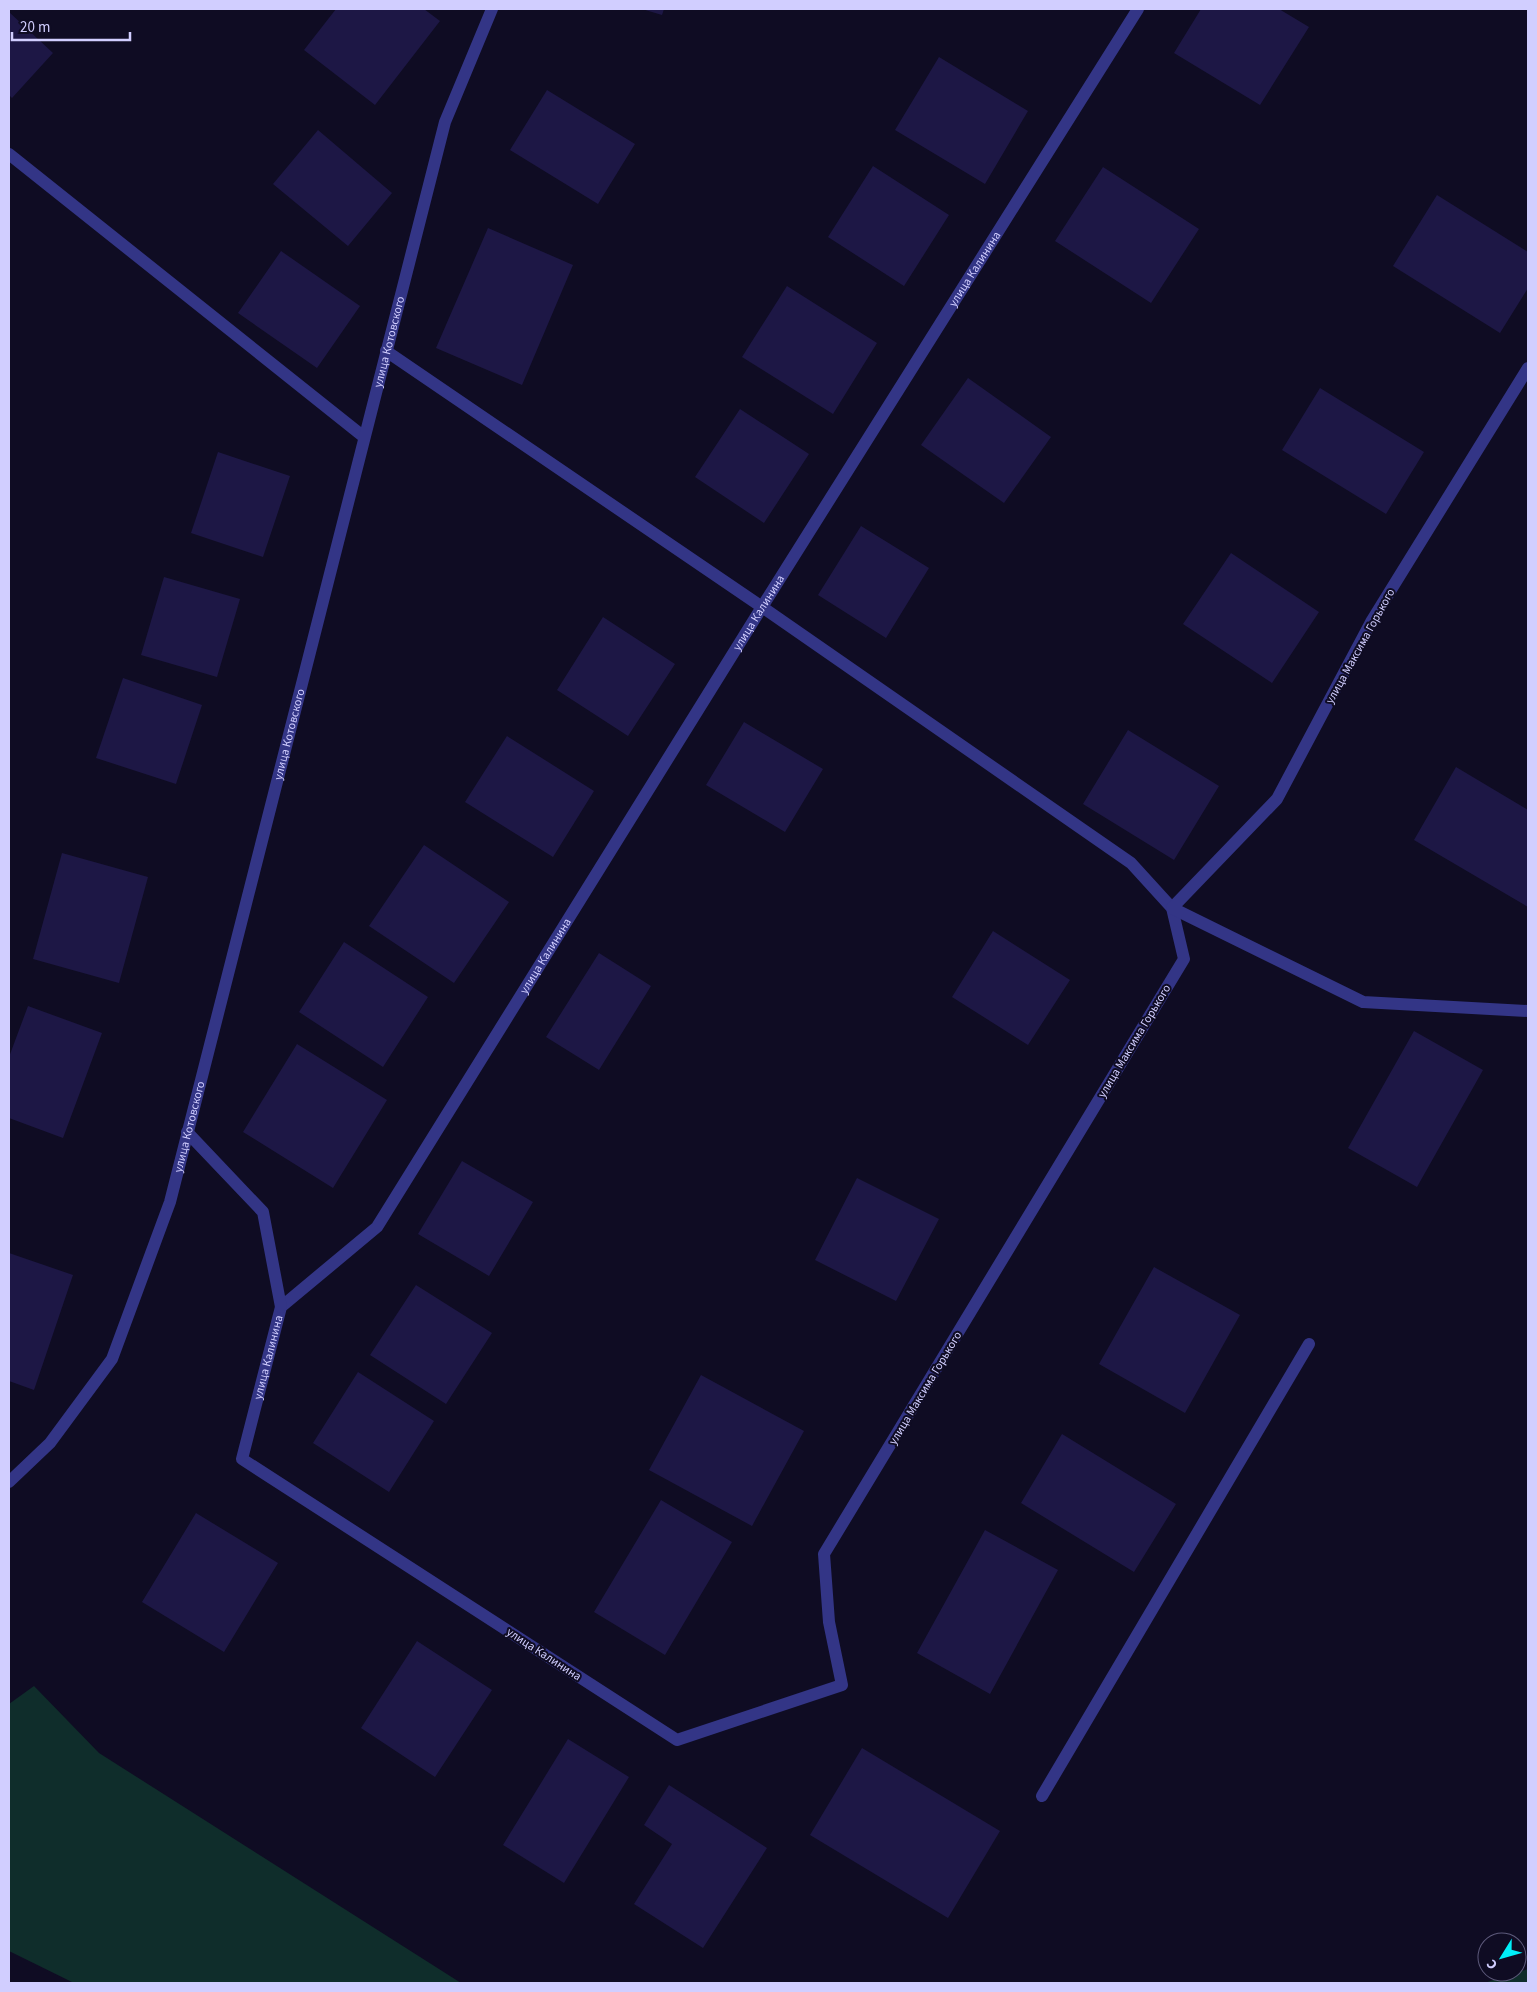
<svg xmlns="http://www.w3.org/2000/svg" width="1537" height="1992" font-family="'Source Sans 3',sans-serif">
<rect width="100%" height="100%" fill="#0f0c23"/>
<path fill="#0f2d2b" d="M 34,1686 L 99,1753 L 461,1983 L 74,1983 L 9,1951 L 9,1704 Z
M 1528,1969 L 1528,1983 L 1484,1983 Z"/>
<path fill="#1d1745" d="M 336,9 L 424,9 L 440,21 L 375,105 L 304,50 Z
M 642,9 L 664,9 L 662,15 Z
M 1201,9 L 1279,9 L 1309,27 L 1260,105 L 1174,53 Z
M 9,12 L 53,53 L 12,98 L 9,95 Z
M 939,57 L 1028,111 L 985,184 L 895,130 Z
M 547,90 L 635,144 L 598,204 L 510,150 Z
M 318,130 L 392,193 L 348,246 L 273,184 Z
M 873,166 L 949,215 L 904,286 L 828,237 Z
M 1103,167 L 1199,229 L 1151,303 L 1055,241 Z
M 1437,195 L 1528,252 L 1528,288 L 1500,333 L 1393,266 Z
M 488,228 L 573,265 L 522,385 L 436,348 Z
M 281,251 L 360,306 L 317,368 L 238,313 Z
M 787,286 L 877,343 L 833,414 L 742,357 Z
M 968,378 L 1051,437 L 1004,503 L 921,445 Z
M 1320,388 L 1424,452 L 1386,514 L 1282,450 Z
M 740,409 L 809,454 L 764,523 L 695,477 Z
M 218,452 L 290,476 L 263,557 L 191,533 Z
M 861,526 L 929,568 L 886,638 L 818,595 Z
M 1231,553 L 1319,612 L 1272,683 L 1183,624 Z
M 164,577 L 240,599 L 217,677 L 141,655 Z
M 603,617 L 675,664 L 628,736 L 557,690 Z
M 123,678 L 202,705 L 176,784 L 96,758 Z
M 744,722 L 823,769 L 785,832 L 706,785 Z
M 1128,730 L 1219,786 L 1174,860 L 1083,804 Z
M 507,736 L 594,791 L 553,857 L 465,802 Z
M 1456,767 L 1528,810 L 1528,907 L 1414,840 Z
M 424,845 L 509,902 L 454,983 L 369,926 Z
M 62,853 L 148,877 L 119,983 L 33,959 Z
M 993,931 L 1070,980 L 1028,1045 L 952,997 Z
M 344,942 L 428,997 L 383,1067 L 299,1012 Z
M 599,953 L 651,986 L 599,1070 L 546,1037 Z
M 28,1006 L 102,1033 L 63,1138 L 9,1118 L 9,1057 Z
M 1414,1031 L 1483,1070 L 1417,1187 L 1348,1148 Z
M 297,1044 L 387,1100 L 333,1188 L 243,1132 Z
M 462,1161 L 533,1202 L 489,1276 L 418,1234 Z
M 857,1178 L 939,1219 L 896,1301 L 815,1260 Z
M 9,1253 L 73,1275 L 34,1390 L 9,1381 Z
M 1154,1267 L 1240,1315 L 1185,1413 L 1099,1364 Z
M 416,1285 L 492,1333 L 446,1404 L 370,1355 Z
M 358,1372 L 434,1421 L 389,1492 L 313,1443 Z
M 701,1375 L 804,1431 L 752,1526 L 649,1470 Z
M 1062,1434 L 1176,1504 L 1134,1572 L 1021,1503 Z
M 661,1500 L 732,1542 L 665,1655 L 594,1612 Z
M 196,1513 L 278,1563 L 224,1652 L 142,1602 Z
M 985,1530 L 1058,1570 L 990,1694 L 917,1653 Z
M 417,1641 L 492,1690 L 435,1777 L 361,1728 Z
M 568,1739 L 629,1777 L 564,1883 L 503,1845 Z
M 862,1748 L 1000,1831 L 948,1918 L 810,1835 Z
M 669,1785 L 767,1848 L 703,1948 L 634,1904 L 672,1844 L 644,1825 Z"/>
<g fill="none" stroke-linecap="round" stroke-linejoin="round">
<g stroke="#333586" stroke-width="12">
<path d="M 9,154 L 364,437"/>
<path id="s1" d="M 386,351 L 762,607 L 1131,863 L 1172,908 L 1184,959 L 824,1554 L 829,1622 L 842,1685 L 677,1740 L 242,1459 L 281,1307 L 377,1227 L 762,607 L 1138,9"/>
<path d="M 1528,368 L 1371,622 L 1277,799 L 1172,908 L 1363,1002 L 1528,1011"/>
<path d="M 187,1132 L 263,1212 L 281,1307"/>
<path id="s2" d="M 9,1482 L 50,1443 L 112,1359 L 170,1202 L 445,122 L 492,9"/>
<path d="M 1042,1796 L 1309,1344"/>
</g>
</g>
<g text-anchor="middle" stroke-width="4" stroke-linejoin="round" paint-order="stroke">
<g font-size="12" fill="#d1ceff" stroke="#0f0c23">
<text dy="4" stroke="none"><textPath href="#s1" startOffset="3948">улица Калинина</textPath></text>
<text dy="4" stroke="none"><textPath href="#s2" startOffset="1216">улица Котовского</textPath></text>
<text dy="4" stroke="none"><textPath href="#s1" startOffset="3542">улица Калинина</textPath></text>
<text transform="translate(1360 646) rotate(-61)" y="4">улица Максима Горького</text>
<text dy="4" stroke="none"><textPath href="#s2" startOffset="811">улица Котовского</textPath></text>
<text dy="4" stroke="none"><textPath href="#s1" startOffset="3138">улица Калинина</textPath></text>
<text transform="translate(1134 1041) rotate(-59)" y="4">улица Максима Горького</text>
<text dy="4" stroke="none"><textPath href="#s2" startOffset="406">улица Котовского</textPath></text>
<text dy="4" stroke="none"><textPath href="#s1" startOffset="2642">улица Калинина</textPath></text>
<text transform="translate(925 1388) rotate(-59)" y="4">улица Максима Горького</text>
<text transform="translate(544 1654) rotate(33)" y="4">улица Калинина</text>
</g>
</g>
<rect width="1537" height="1992" fill="none" stroke="#d1ceff" stroke-width="20"/>
<g transform="translate(1502 1957) rotate(233)"><circle r="24" fill="#0f0c23" stroke="#5d5a7b"/>
<path d="M0-4L9 19L0 12L-9 19Z" fill="#00eff9"/>
<text y="-8" font-size="14" font-weight="bold" text-anchor="middle" fill="#d1ceff">С</text>
</g>
<path d="M12 32v8h118v-8" fill="none" stroke="#d1ceff" stroke-width="2.5"/>
<text x="20" y="32" font-size="15" fill="#d1ceff" stroke="#0f0c23" stroke-width="4" paint-order="stroke">20 m</text>
</svg>
